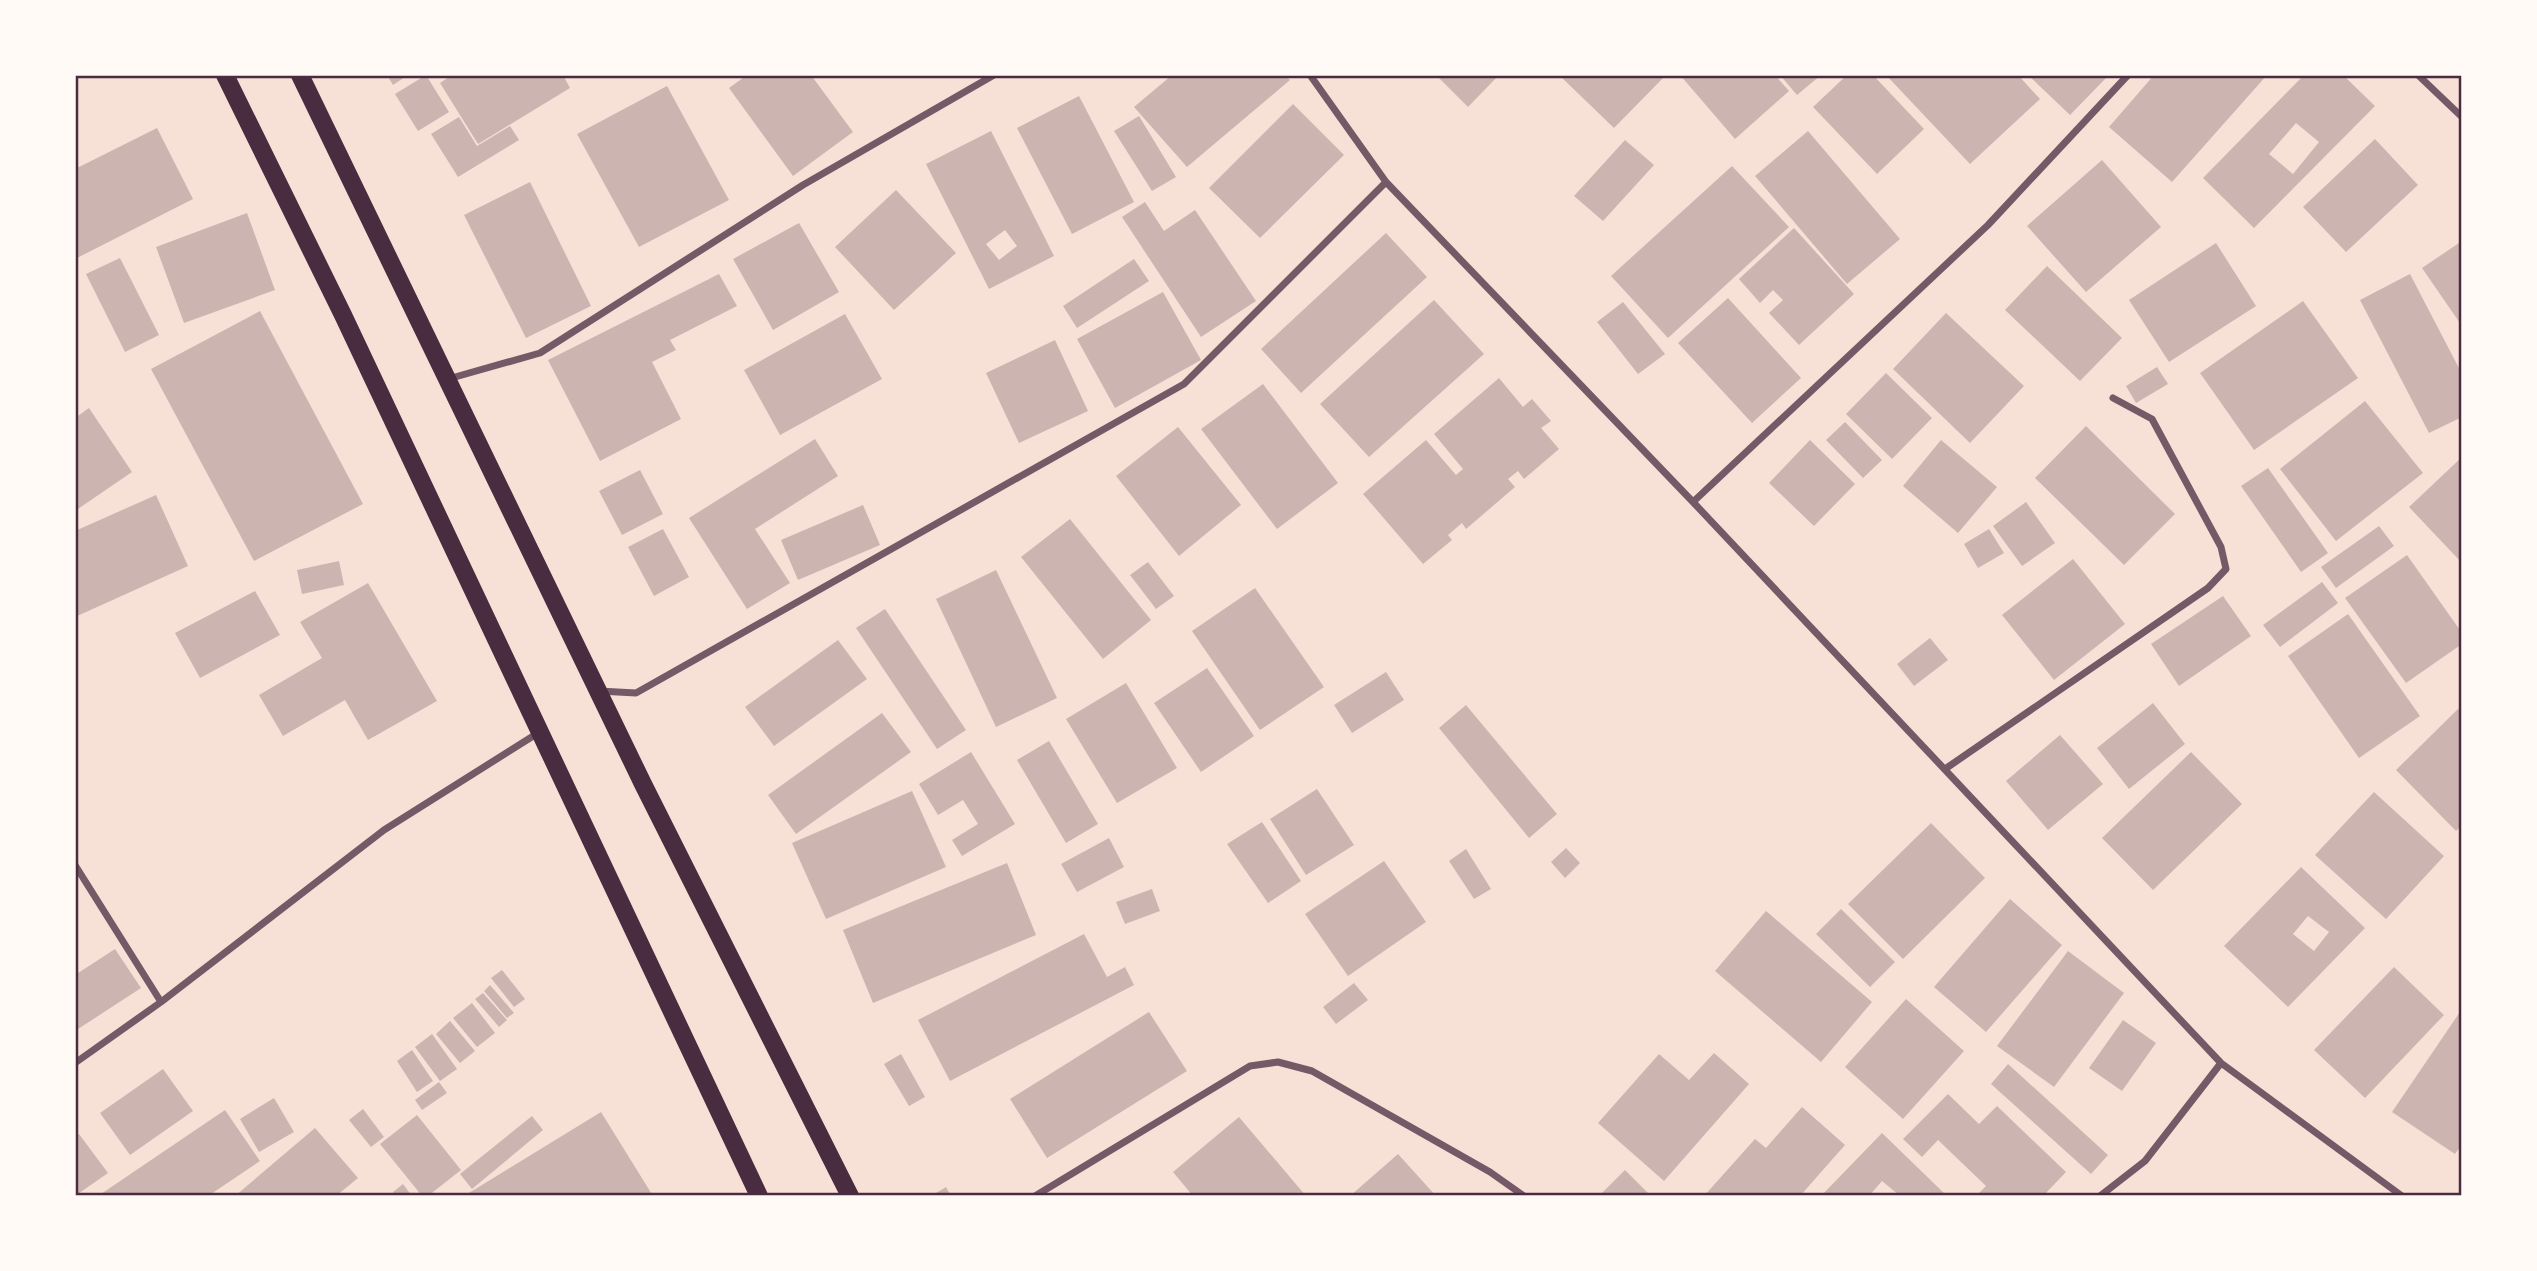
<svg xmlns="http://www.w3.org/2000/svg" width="2537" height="1271" font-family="'DejaVu Sans',sans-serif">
<rect width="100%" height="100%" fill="#f7e1d7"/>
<path fill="#ccb4b1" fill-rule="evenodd" d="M 387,75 L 408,75 L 393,85 Z
M 426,75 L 449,112 L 418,131 L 395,94 Z
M 452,75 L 563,75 L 570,88 L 478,144 L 440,83 Z
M 747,75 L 811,75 L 853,132 L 793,176 L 729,88 Z
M 1172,75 L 1285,75 L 1290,80 L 1187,167 L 1134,107 Z
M 1436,75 L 1499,75 L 1468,107 Z
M 1559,75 L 1666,75 L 1614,128 Z
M 1680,75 L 1775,75 L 1789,91 L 1735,139 Z
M 1780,75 L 1821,75 L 1797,95 Z
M 1847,75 L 1873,75 L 1924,129 L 1877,174 L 1813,107 Z
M 1886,75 L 2018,75 L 2040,99 L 1970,164 Z
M 2028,75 L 2104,75 L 2106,78 L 2070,115 Z
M 2154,75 L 2267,75 L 2172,182 L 2109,127 Z
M 2304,75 L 2343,75 L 2375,106 L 2254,228 L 2203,178 ZM 2296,123 L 2319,142 L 2293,174 L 2269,154 Z
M 667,86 L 729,200 L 639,247 L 577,134 Z
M 1079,96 L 1134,202 L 1072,234 L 1017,128 Z
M 1293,104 L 1344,155 L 1260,238 L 1209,188 Z
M 1139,116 L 1176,177 L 1152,191 L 1114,131 Z
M 459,117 L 477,146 L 510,126 L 519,140 L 458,177 L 431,134 Z
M 157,128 L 193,199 L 77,258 L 75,169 Z
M 991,131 L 1054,256 L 989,289 L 926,164 ZM 1005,230 L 1017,246 L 999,260 L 986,244 Z
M 1808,131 L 1900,239 L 1847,284 L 1755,176 Z
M 2375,139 L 2418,185 L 2346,252 L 2303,207 Z
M 1625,140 L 1654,165 L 1603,221 L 1574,196 Z
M 2102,160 L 2161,227 L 2086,292 L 2027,226 Z
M 1732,166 L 1789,227 L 1668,338 L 1611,276 Z
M 530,182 L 591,306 L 526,338 L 464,215 Z
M 896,190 L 956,253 L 894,310 L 835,247 Z
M 1145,202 L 1164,231 L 1195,210 L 1256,301 L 1201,337 L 1122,217 Z
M 247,213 L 275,290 L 184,323 L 156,247 Z
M 799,223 L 839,292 L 773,330 L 733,259 Z
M 1794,228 L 1854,294 L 1799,345 L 1769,313 L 1783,300 L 1773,290 L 1760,303 L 1739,279 Z
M 1386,233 L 1427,277 L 1301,393 L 1261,349 Z
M 2462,241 L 2462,326 L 2422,268 Z
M 2216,243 L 2256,306 L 2169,362 L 2129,300 Z
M 120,258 L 159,335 L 125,352 L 86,274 Z
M 1134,259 L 1149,281 L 1077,328 L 1063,306 Z
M 2047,266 L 2122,338 L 2080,381 L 2005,310 Z
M 719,274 L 737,306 L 670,340 L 676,350 L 652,362 L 681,419 L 600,461 L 548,360 Z
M 2410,274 L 2462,374 L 2462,417 L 2429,433 L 2360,300 Z
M 1163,292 L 1201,360 L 1115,408 L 1077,339 Z
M 1728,298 L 1801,378 L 1752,423 L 1678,343 Z
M 1434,300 L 1484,354 L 1369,457 L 1320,404 Z
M 2303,301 L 2358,378 L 2254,450 L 2200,373 Z
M 1623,302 L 1665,354 L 1638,374 L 1597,322 Z
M 260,311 L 363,504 L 254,561 L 151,369 Z
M 1946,313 L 2024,386 L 1970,443 L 1893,369 Z
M 845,314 L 882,379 L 780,435 L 744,370 Z
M 1055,340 L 1088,411 L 1019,443 L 986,373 Z
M 2157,367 L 2168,384 L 2136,403 L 2126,386 Z
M 1886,373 L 1932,418 L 1892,459 L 1846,414 Z
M 1499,378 L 1523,407 L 1532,399 L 1551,421 L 1541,428 L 1559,449 L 1524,479 L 1518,471 L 1508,479 L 1515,487 L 1466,529 L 1462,523 L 1448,535 L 1452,540 L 1423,564 L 1363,494 L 1426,440 L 1456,475 L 1463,469 L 1434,434 Z
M 1263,384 L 1338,483 L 1277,529 L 1201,429 Z
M 2365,401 L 2423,473 L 2336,541 L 2280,469 Z
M 89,408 L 132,472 L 75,511 L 75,418 Z
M 1845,422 L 1882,460 L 1863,478 L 1826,440 Z
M 2086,426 L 2175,514 L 2124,565 L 2035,478 Z
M 1178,427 L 1241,505 L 1179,556 L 1116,476 Z
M 815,439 L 838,476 L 755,529 L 790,583 L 747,609 L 689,518 Z
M 1810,440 L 1855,484 L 1814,526 L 1769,483 Z
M 1941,440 L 1997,487 L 1958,533 L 1903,486 Z
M 2462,457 L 2462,563 L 2409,507 Z
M 2268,468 L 2328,553 L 2301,572 L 2241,486 Z
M 640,470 L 663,514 L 622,535 L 599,491 Z
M 156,495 L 188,566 L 75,617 L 75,531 Z
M 2026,502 L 2055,543 L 2022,566 L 1993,526 Z
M 863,505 L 880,545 L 798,580 L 781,540 Z
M 1070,519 L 1151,620 L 1103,659 L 1021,557 Z
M 2379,526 L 2394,546 L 2336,588 L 2321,567 Z
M 663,529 L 689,577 L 654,596 L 628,547 Z
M 1989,529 L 2004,553 L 1978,568 L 1964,544 Z
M 2407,555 L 2462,633 L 2462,644 L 2406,683 L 2345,598 Z
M 2073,559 L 2125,624 L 2054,680 L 2002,615 Z
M 339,561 L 344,585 L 302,594 L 297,570 Z
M 1148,562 L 1174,596 L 1156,609 L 1130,575 Z
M 996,570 L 1057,698 L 996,727 L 936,599 Z
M 2322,582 L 2338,603 L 2280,647 L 2263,625 Z
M 368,583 L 437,701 L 368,740 L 345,700 L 283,736 L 259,695 L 322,658 L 300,622 Z
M 1255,588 L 1324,687 L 1260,730 L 1192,631 Z
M 255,591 L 280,635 L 200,678 L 175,633 Z
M 2223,596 L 2251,636 L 2179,686 L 2151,644 Z
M 885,609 L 966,730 L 937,749 L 856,628 Z
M 2348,614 L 2420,716 L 2359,758 L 2288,656 Z
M 1930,638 L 1948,660 L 1914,686 L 1897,664 Z
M 838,640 L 867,679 L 774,746 L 745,707 Z
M 1207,668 L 1254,736 L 1201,772 L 1154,703 Z
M 1386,672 L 1404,700 L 1352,733 L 1334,705 Z
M 1126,683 L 1177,768 L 1117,803 L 1066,719 Z
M 2153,703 L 2185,744 L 2129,789 L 2097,748 Z
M 1466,705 L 1557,814 L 1529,838 L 1439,728 Z
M 2458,709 L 2462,713 L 2462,825 L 2456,831 L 2396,770 Z
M 882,713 L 911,752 L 796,834 L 768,795 Z
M 2060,735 L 2103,784 L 2048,830 L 2006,781 Z
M 1049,741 L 1098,824 L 1066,843 L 1017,760 Z
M 971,752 L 1015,824 L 962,856 L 952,840 L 978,824 L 963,800 L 938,815 L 919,784 Z
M 2191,752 L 2242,804 L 2153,890 L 2102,838 Z
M 1317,789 L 1354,845 L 1306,875 L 1270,819 Z
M 912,791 L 946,867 L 826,919 L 792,843 Z
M 2374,792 L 2444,856 L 2386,919 L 2315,855 Z
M 1262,822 L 1301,881 L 1268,903 L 1227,844 Z
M 1931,823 L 1985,878 L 1903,959 L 1848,904 Z
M 1109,838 L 1124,867 L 1077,892 L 1061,864 Z
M 1566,848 L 1580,863 L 1565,878 L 1551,862 Z
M 1466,849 L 1491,889 L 1474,899 L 1449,861 Z
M 1384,861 L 1426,922 L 1348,976 L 1305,914 Z
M 1007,863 L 1036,935 L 873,1003 L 843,930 Z
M 2301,867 L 2365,928 L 2288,1007 L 2224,946 ZM 2308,916 L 2329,932 L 2314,951 L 2293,934 Z
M 1152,889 L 1160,911 L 1125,924 L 1116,902 Z
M 2010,899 L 2062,945 L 1986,1032 L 1934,987 Z
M 1841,909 L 1895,962 L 1870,987 L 1816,934 Z
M 1766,911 L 1872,1002 L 1821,1062 L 1715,971 Z
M 1084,934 L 1107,977 L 1125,967 L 1134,985 L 950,1081 L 918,1020 Z
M 115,949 L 141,988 L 75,1031 L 75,975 Z
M 2068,951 L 2124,993 L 2054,1087 L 1997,1046 Z
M 2394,967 L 2444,1015 L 2365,1098 L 2314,1050 Z
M 502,970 L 525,999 L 514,1007 L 491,978 Z
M 1354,983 L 1368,1000 L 1336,1024 L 1323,1007 Z
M 490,985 L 514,1013 L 507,1018 L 484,991 Z
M 483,993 L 507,1020 L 499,1027 L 475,999 Z
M 1906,999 L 1964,1051 L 1903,1119 L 1845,1067 Z
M 472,1003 L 495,1033 L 477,1047 L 453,1018 Z
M 2462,1009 L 2462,1144 L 2455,1154 L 2392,1112 Z
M 1149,1012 L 1187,1071 L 1047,1158 L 1010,1099 Z
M 2123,1020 L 2156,1043 L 2122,1091 L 2089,1068 Z
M 450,1021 L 475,1051 L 460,1063 L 436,1034 Z
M 432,1034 L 457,1069 L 440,1081 L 415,1047 Z
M 412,1050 L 433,1081 L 417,1092 L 397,1061 Z
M 1714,1053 L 1749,1084 L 1664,1181 L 1598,1123 L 1659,1054 L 1689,1080 Z
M 901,1054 L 925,1097 L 909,1106 L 884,1064 Z
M 2008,1064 L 2108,1155 L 2091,1174 L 1991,1084 Z
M 163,1069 L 193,1111 L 130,1155 L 100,1113 Z
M 439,1082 L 447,1093 L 422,1110 L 415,1100 Z
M 1948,1094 L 1979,1124 L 1997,1106 L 2066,1172 L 2043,1196 L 1976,1196 L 1986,1186 L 1938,1140 L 1922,1157 L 1903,1139 Z
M 274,1098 L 294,1132 L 259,1152 L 240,1119 Z
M 1802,1107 L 1845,1145 L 1800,1196 L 1704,1196 L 1755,1139 L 1766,1148 Z
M 363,1109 L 384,1137 L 371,1147 L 349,1120 Z
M 225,1110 L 260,1161 L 208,1196 L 98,1196 Z
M 601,1112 L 653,1196 L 464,1196 Z
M 417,1115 L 461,1170 L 428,1196 L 422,1196 L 380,1144 Z
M 532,1116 L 543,1130 L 472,1189 L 460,1174 Z
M 1239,1117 L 1306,1196 L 1193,1196 L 1173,1172 Z
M 315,1128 L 358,1178 L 336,1196 L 235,1196 Z
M 1882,1133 L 1947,1196 L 1900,1196 L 1882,1181 L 1869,1196 L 1821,1196 Z
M 79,1134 L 108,1173 L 75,1196 L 75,1137 Z
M 1398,1154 L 1436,1196 L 1350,1196 Z
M 1625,1170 L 1651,1196 L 1599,1196 Z
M 403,1184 L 412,1196 L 396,1196 L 393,1192 Z
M 946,1187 L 951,1196 L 931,1196 Z"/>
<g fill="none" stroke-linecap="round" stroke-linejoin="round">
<path stroke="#755966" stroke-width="7" d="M 1310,75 L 1386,182 L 1693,502 L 2221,1063 L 2402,1196
M 2418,75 L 2462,117
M 448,379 L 540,353 L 803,185 L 994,75
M 1693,502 L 1988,225 L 2128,75
M 599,691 L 636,693 L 1184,384 L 1386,182
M 1945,769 L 2208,588 L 2226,569 L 2221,547 L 2152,419 L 2113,398
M 75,865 L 161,1002
M 75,1063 L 161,1002 L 384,830 L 538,733
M 1035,1196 L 1250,1066 L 1278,1062 L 1312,1071 L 1490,1172 L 1524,1196
M 2100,1196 L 2145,1161 L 2221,1063"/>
<path stroke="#4a2c40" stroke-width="18" d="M 225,75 L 343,315 L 759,1196
M 300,75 L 643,784 L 850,1196"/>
</g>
<rect width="2537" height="1271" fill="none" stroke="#fffaf5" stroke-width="154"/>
<rect x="77" y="77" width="2383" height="1117" fill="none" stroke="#4a2c40" stroke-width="2.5"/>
</svg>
